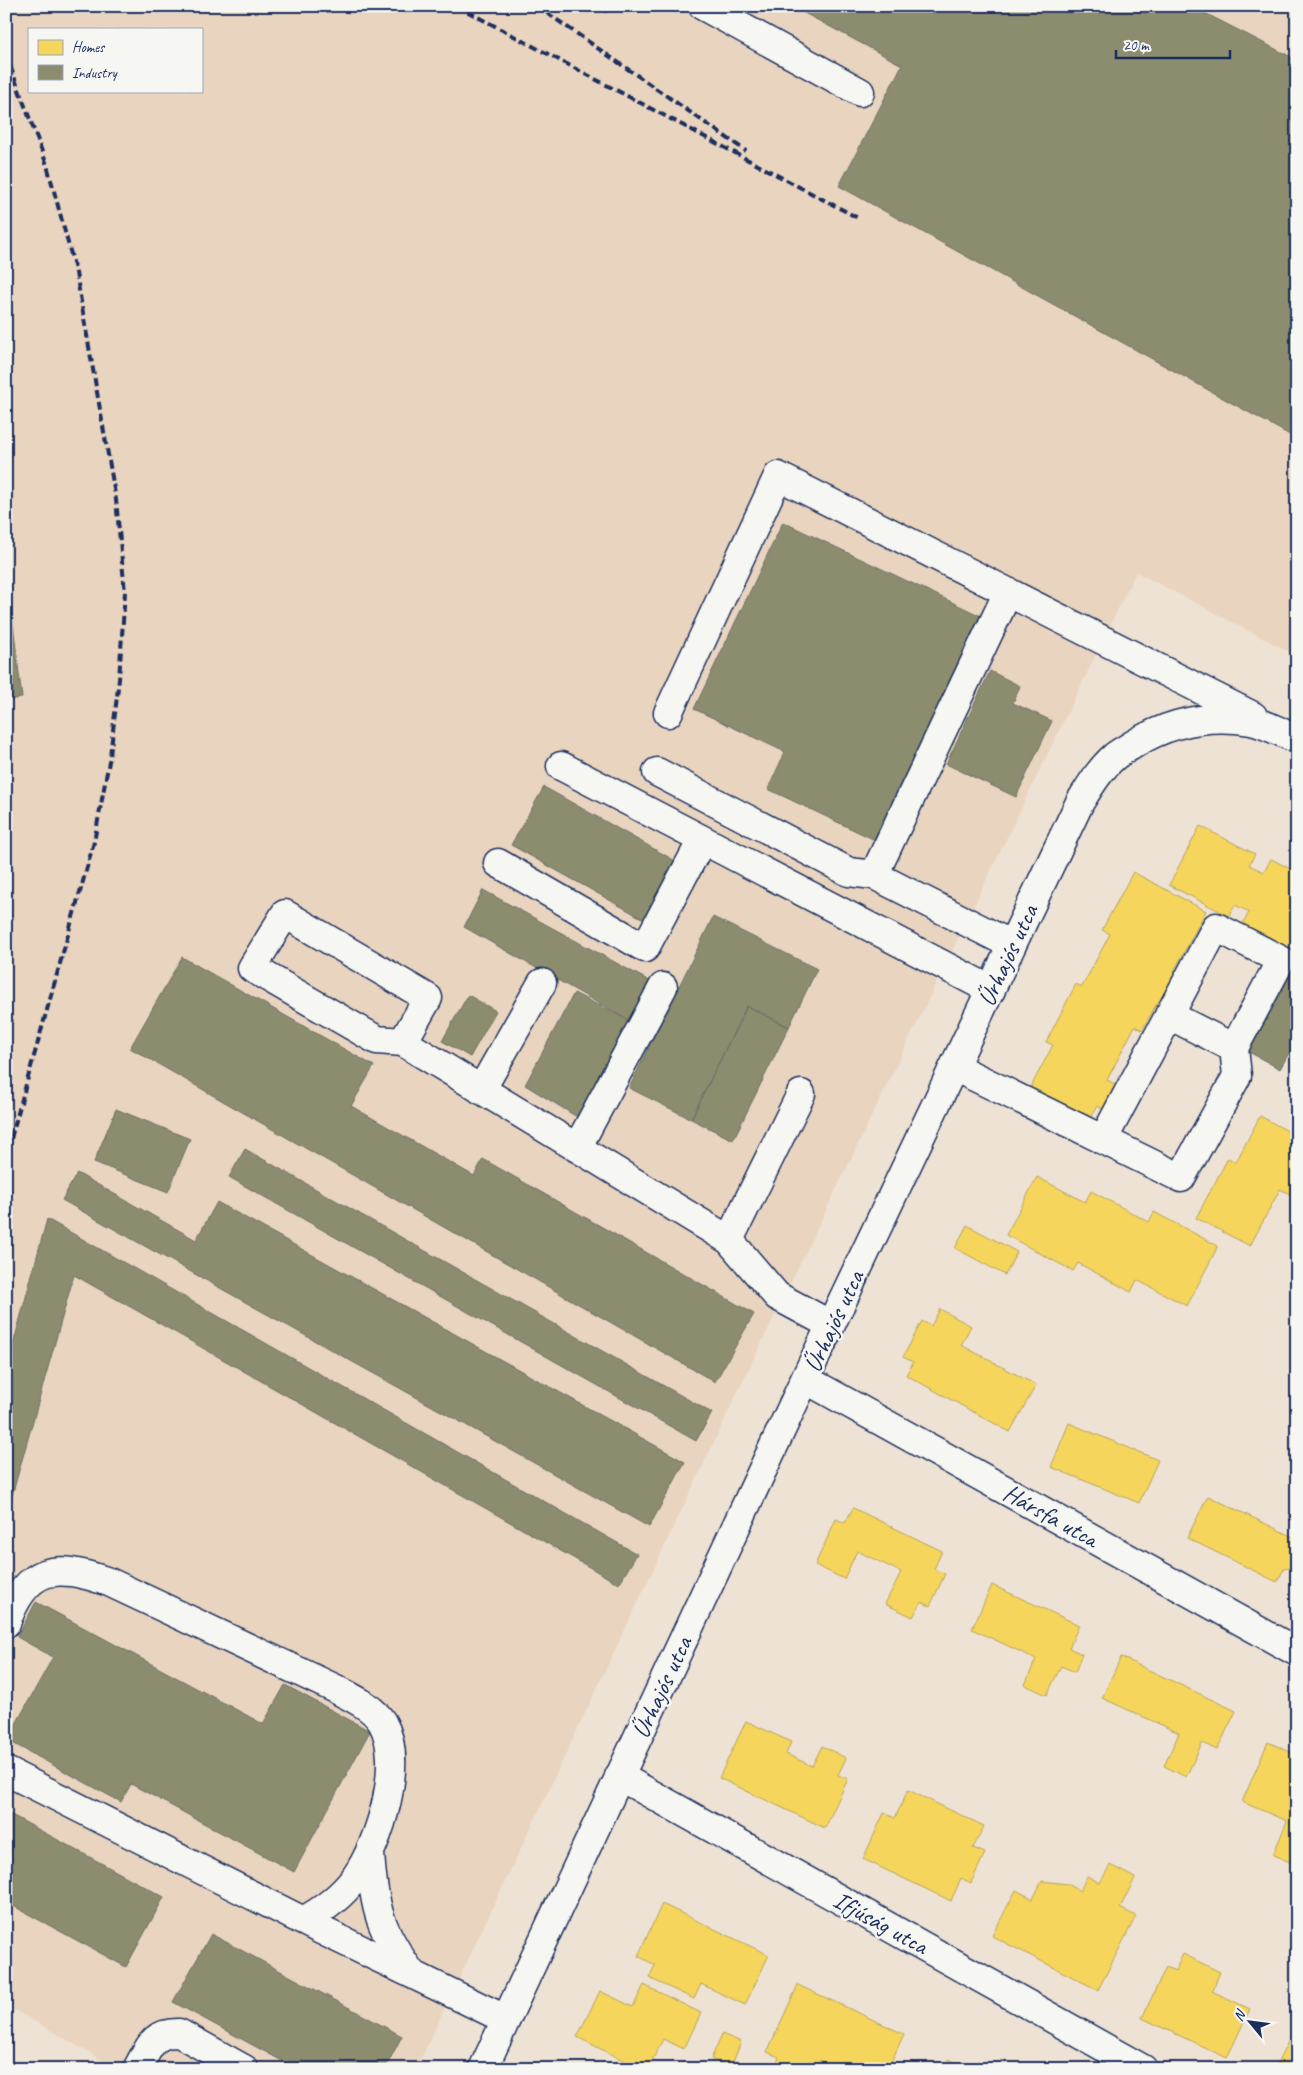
<svg xmlns="http://www.w3.org/2000/svg" width="1303" height="2075" font-family="Caveat,sans-serif">
<rect width="100%" height="100%" fill="#eee2d4"/>
<filter id="ink" filterUnits="userSpaceOnUse"><feTurbulence type="fractalNoise" baseFrequency=".02" numOctaves="2"/><feDisplacementMap in="SourceGraphic" scale="10" xChannelSelector="R" yChannelSelector="G"/><feConvolveMatrix kernelMatrix="1 2 1 2 8 2 1 2 1" color-interpolation-filters="sRGB"/></filter>
<g filter="url(#ink)">
<path fill="#e9d4bf" fill-rule="evenodd" d="M 6,6 L 1297,6 L 1297,656 L 1136,572 L 743,1381 L 416,2069 L 118,2069 L 6,2005 ZM 29,29 L 201,29 L 201,91 L 29,91 Z"/>
<path fill="#f6d55c" stroke="#b4a35d" d="M 1200,826 L 1255,854 L 1249,865 L 1264,872 L 1271,859 L 1297,872 L 1297,930 L 1286,950 L 1242,926 L 1249,912 L 1235,905 L 1229,916 L 1169,885 Z
M 1133,872 L 1206,911 L 1174,971 L 1183,976 L 1165,1010 L 1156,1005 L 1142,1030 L 1135,1026 L 1107,1080 L 1121,1087 L 1108,1112 L 1097,1106 L 1086,1127 L 1026,1096 L 1053,1045 L 1046,1042 L 1076,984 L 1082,987 L 1110,934 L 1102,930 Z
M 1260,1116 L 1297,1136 L 1297,1191 L 1294,1196 L 1280,1189 L 1250,1246 L 1196,1218 L 1228,1158 L 1236,1162 Z
M 1037,1177 L 1085,1202 L 1091,1191 L 1149,1222 L 1154,1212 L 1218,1246 L 1187,1306 L 1137,1280 L 1131,1292 L 1078,1263 L 1073,1271 L 1006,1235 Z
M 967,1225 L 1017,1252 L 1005,1275 L 955,1248 Z
M 940,1309 L 971,1326 L 961,1345 L 1036,1385 L 1010,1432 L 906,1375 L 913,1362 L 903,1357 L 922,1321 L 931,1326 Z
M 1069,1423 L 1158,1460 L 1139,1503 L 1051,1467 Z
M 1208,1496 L 1297,1539 L 1297,1572 L 1285,1567 L 1277,1582 L 1187,1538 Z
M 853,1508 L 942,1551 L 934,1569 L 945,1574 L 930,1606 L 921,1602 L 913,1617 L 885,1604 L 901,1572 L 857,1551 L 844,1579 L 815,1565 L 836,1519 L 845,1523 Z
M 992,1585 L 1079,1625 L 1069,1648 L 1082,1654 L 1075,1672 L 1061,1666 L 1047,1695 L 1025,1685 L 1036,1659 L 972,1629 Z
M 1121,1657 L 1236,1711 L 1217,1750 L 1202,1743 L 1186,1777 L 1164,1766 L 1179,1733 L 1102,1698 Z
M 746,1721 L 791,1742 L 786,1754 L 812,1766 L 822,1746 L 846,1758 L 838,1775 L 848,1779 L 825,1828 L 719,1778 Z
M 1268,1742 L 1297,1755 L 1297,1865 L 1273,1855 L 1287,1821 L 1242,1802 Z
M 908,1790 L 984,1826 L 973,1848 L 985,1853 L 971,1883 L 961,1878 L 951,1901 L 863,1859 L 884,1813 L 895,1818 Z
M 1110,1865 L 1135,1878 L 1120,1908 L 1136,1916 L 1098,1990 L 992,1936 L 1016,1890 L 1033,1899 L 1042,1881 L 1068,1884 L 1080,1891 L 1087,1876 L 1100,1883 Z
M 662,1904 L 769,1955 L 745,2005 L 701,1984 L 694,1999 L 649,1978 L 655,1965 L 638,1956 Z
M 1183,1954 L 1220,1972 L 1212,1991 L 1250,2009 L 1227,2058 L 1142,2018 L 1166,1967 L 1175,1971 Z
M 644,1985 L 701,2013 L 684,2049 L 663,2039 L 648,2069 L 641,2069 L 577,2037 L 600,1991 L 633,2007 Z
M 798,1985 L 904,2034 L 888,2069 L 838,2069 L 820,2060 L 816,2069 L 801,2069 L 795,2066 L 793,2069 L 774,2069 L 779,2057 L 767,2052 Z
M 722,2034 L 741,2042 L 731,2067 L 711,2059 Z
M 1290,2038 L 1297,2042 L 1297,2069 L 1284,2069 L 1277,2064 Z
M 949,2059 L 969,2069 L 944,2069 Z"/>
<path fill="#8c8c6e" stroke="#6a7069" d="M 593,6 L 609,6 L 606,13 Z
M 791,6 L 1191,6 L 1297,60 L 1297,439 L 839,186 L 902,65 Z
M 783,522 L 981,616 L 875,840 L 768,789 L 785,752 L 694,709 Z
M 6,566 L 22,698 L 6,700 Z
M 990,671 L 1020,686 L 1013,703 L 1052,721 L 1016,797 L 946,764 Z
M 544,787 L 679,863 L 647,921 L 511,845 Z
M 483,890 L 653,983 L 628,1020 L 464,927 Z
M 713,917 L 817,969 L 789,1027 L 747,1006 L 691,1119 L 629,1088 Z
M 182,957 L 374,1066 L 351,1106 L 474,1176 L 483,1159 L 754,1314 L 715,1382 L 130,1048 Z
M 1293,968 L 1297,970 L 1297,1039 L 1280,1069 L 1247,1051 Z
M 574,993 L 628,1020 L 614,1066 L 582,1120 L 525,1085 Z
M 468,995 L 496,1011 L 470,1057 L 442,1041 Z
M 747,1006 L 789,1027 L 733,1140 L 691,1119 Z
M 116,1109 L 190,1139 L 168,1192 L 94,1162 Z
M 245,1149 L 712,1413 L 696,1441 L 229,1177 Z
M 77,1173 L 196,1240 L 217,1202 L 685,1462 L 649,1527 L 62,1200 Z
M 47,1219 L 637,1554 L 619,1584 L 74,1275 L 6,1517 L 6,1371 Z
M 36,1602 L 263,1724 L 285,1685 L 370,1731 L 294,1872 L 131,1784 L 121,1802 L 7,1740 L 53,1657 L 17,1637 Z
M 6,1812 L 164,1897 L 126,1967 L 6,1902 Z
M 211,1934 L 402,2036 L 385,2069 L 297,2069 L 173,2002 Z"/>
<g fill="none" stroke-linecap="round" stroke-linejoin="round">
<defs>
<path id="minor" d="M 703,6 L 860,92
M 668,713 L 778,476 L 1253,716
M 561,766 L 991,990
M 657,772 L 849,872 L 874,875 L 1012,945
M 498,863 L 645,948 L 702,840
M 874,875 L 1008,592
M 1169,1015 L 1234,1048
M 403,1042 L 428,998 L 285,914 L 252,968 L 377,1040 L 403,1042 L 729,1240 L 777,1296 L 831,1325
M 954,1067 C 1030,1103 1105,1141 1181,1178 L 1237,1076 L 1234,1048 L 1281,960 L 1216,927 L 1103,1140
M 481,1090 L 542,983
M 577,1148 L 663,987
M 729,1240 L 801,1094
M 805,1379 L 1297,1652
M 6,1623 C 27,1565 56,1563 109,1582 L 336,1689 C 352,1698 372,1706 382,1722 C 405,1762 380,1843 355,1878 C 341,1897 323,1910 303,1921
M 6,1771 L 327,1933 L 505,2019
M 619,1776 L 1143,2069
M 370,1854 C 374,1909 380,1930 412,1974
M 137,2069 C 149,2048 152,2032 179,2033 L 244,2069
M 483,2069 L 805,1379 L 1080,802 C 1090,786 1100,769 1115,756 C 1120,752 1128,748 1134,744 C 1170,722 1209,714 1251,721 C 1266,724 1282,733 1297,739"/>
</defs>
<use href="#minor" stroke="#1b2f5e" stroke-width="31"/>
<use href="#minor" stroke="#f6f6f2" stroke-width="28"/>
<path stroke="#1b2f5e" stroke-width="4" stroke-dasharray="8 4" stroke-linecap="butt" d="M 457,6 L 860,219
M 537,6 L 746,151
M 6,55 L 47,165 L 76,273 L 116,500 L 125,592 L 119,679 L 110,756 L 94,842 L 6,1156"/>
</g>
</g>
<g text-anchor="middle" stroke-width="5" stroke-linejoin="round" paint-order="stroke">
<g font-size="25" fill="#1b2f5e" stroke="#f6f6f2">
<text transform="translate(1007 955) rotate(-65)" y="9">Űrhajós utca</text>
<text transform="translate(833 1321) rotate(-65)" y="9">Űrhajós utca</text>
<text transform="translate(1051 1515) rotate(29)" y="9">Hársfa utca</text>
<text transform="translate(661 1687) rotate(-65)" y="9">Űrhajós utca</text>
<text transform="translate(881 1922) rotate(29)" y="9">Ifjúság utca</text>
</g>
</g>
<rect width="1303" height="2075" fill="none" stroke="#f6f6f2" stroke-width="25"/>
<rect x="12" y="12" width="1278" height="2050" fill="none" stroke="#1b2f5e" stroke-width="2" filter="url(#ink)"/>
<rect x="28" y="28" width="175" height="65" fill="#f6f6f2" stroke="#9ea6b7"/>
<rect x="38" y="40" width="25" height="15" fill="#f6d55c" stroke="#9ea6b7"/>
<text x="72" y="52" font-size="15" fill="#1b2f5e">Homes</text>
<rect x="38" y="65" width="25" height="15" fill="#8c8c6e" stroke="#9ea6b7"/>
<text x="72" y="78" font-size="15" fill="#1b2f5e">Industry</text>
<g transform="translate(1250 2022) rotate(299)" stroke="#f6f6f2" stroke-width="4" paint-order="stroke">
<path d="M0-4L9 19L0 12L-9 19Z" fill="#1b2f5e"/>
<text y="-8" font-size="14" font-weight="bold" text-anchor="middle" fill="#1b2f5e">N</text>
</g>
<path d="M1116 50v8h114v-8" fill="none" stroke="#1b2f5e" stroke-width="2.5"/>
<text x="1123" y="50" font-size="15" fill="#1b2f5e" stroke="#f6f6f2" stroke-width="4" paint-order="stroke">20 m</text>
</svg>
